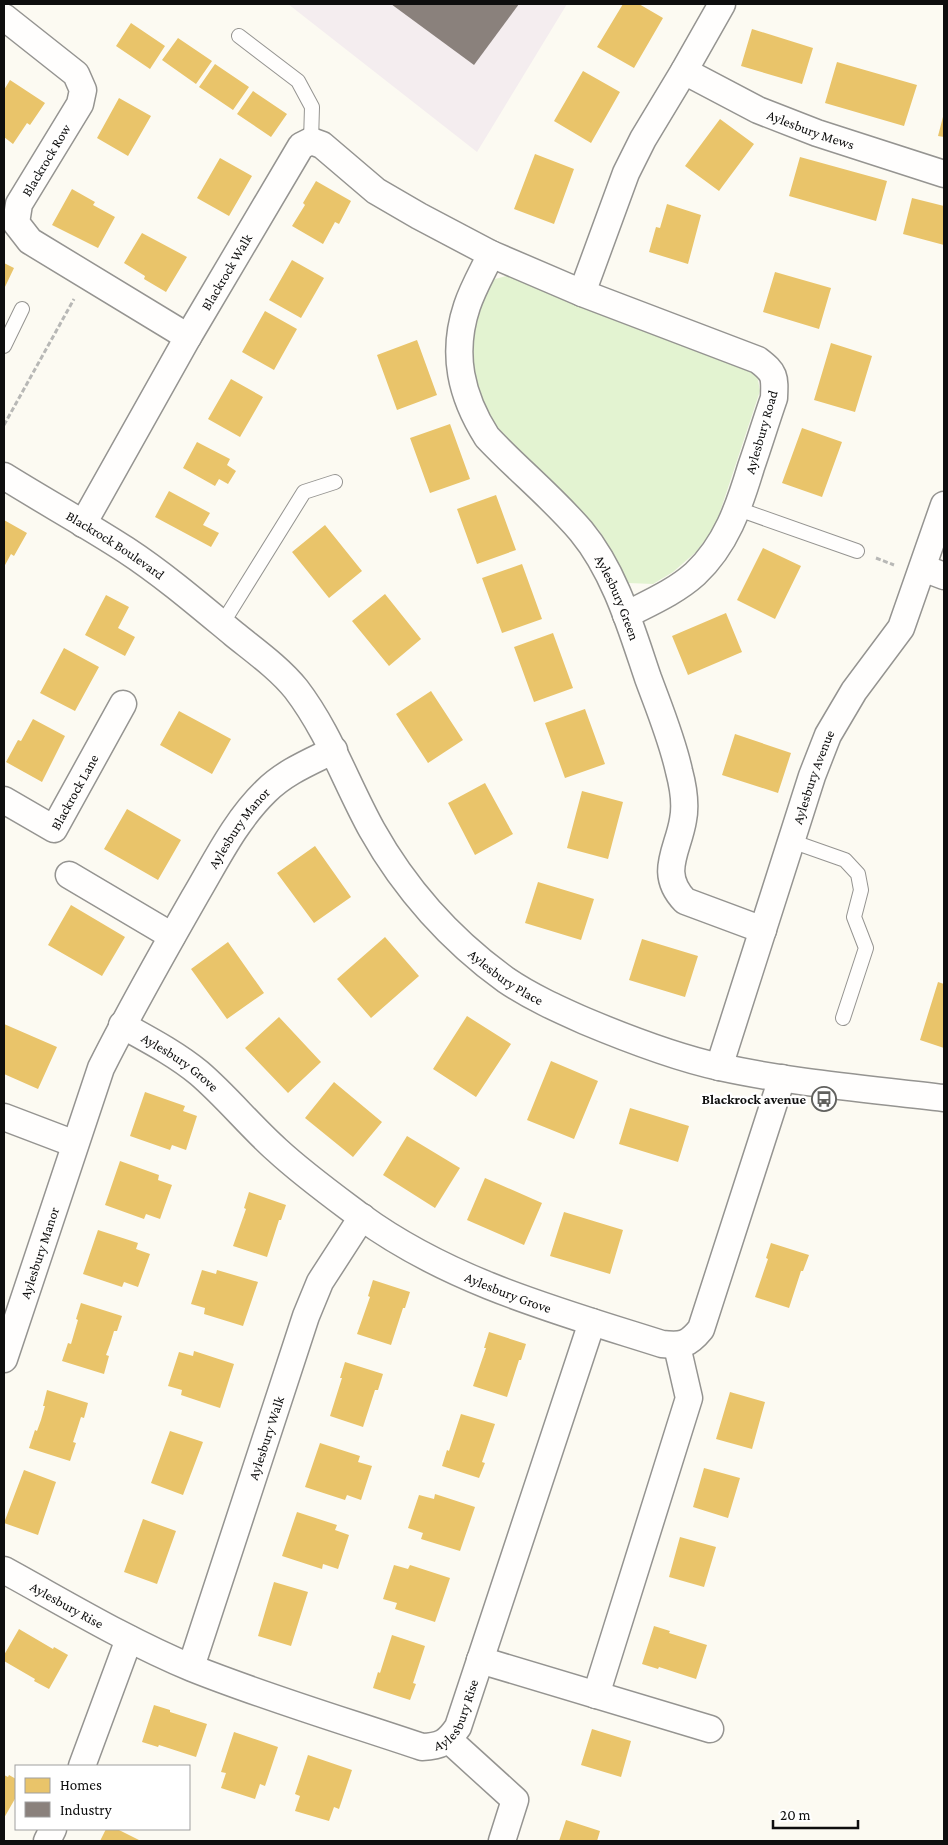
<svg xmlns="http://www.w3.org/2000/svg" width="948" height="1845" font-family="'Crimson Pro',serif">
<rect width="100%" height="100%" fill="#fcfaf2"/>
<path fill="#f4edef" d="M 288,4 L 567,4 L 477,152 Z"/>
<path fill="#e3f3d1" d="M 510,275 L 746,361 L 757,375 L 760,391 L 715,527 L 696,552 L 673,572 L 653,584 L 628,583 L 599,530 L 495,425 L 478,398 L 472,367 L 473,324 L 484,291 L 495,279 Z"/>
<path fill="#e9c46a" d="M 623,4 L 639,4 L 663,18 L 634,68 L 597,47 Z
M 131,23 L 165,46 L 150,69 L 116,46 Z
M 752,29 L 813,48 L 802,84 L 741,66 Z
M 178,38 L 212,61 L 196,84 L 162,60 Z
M 837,62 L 917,85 L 904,126 L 825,103 Z
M 215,64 L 249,87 L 233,110 L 199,87 Z
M 583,71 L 620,92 L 591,143 L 554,121 Z
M 10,80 L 45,103 L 30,125 L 27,123 L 13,144 L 4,137 L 4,90 Z
M 253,91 L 287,114 L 271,137 L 237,114 Z
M 119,98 L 151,116 L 128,156 L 97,138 Z
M 944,113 L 944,137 L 938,136 Z
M 720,119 L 754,144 L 719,191 L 685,166 Z
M 535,154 L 574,169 L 554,224 L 514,209 Z
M 800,157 L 887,181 L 876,221 L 789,196 Z
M 220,158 L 252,176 L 229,216 L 197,198 Z
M 316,181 L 351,201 L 339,224 L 335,222 L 323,244 L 292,226 L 305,205 L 303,203 Z
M 72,189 L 95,202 L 93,205 L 115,217 L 98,248 L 52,225 Z
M 912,198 L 944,206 L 944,245 L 903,234 Z
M 667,204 L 701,215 L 688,264 L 649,252 L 656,227 L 660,228 Z
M 142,233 L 187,257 L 166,292 L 144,279 L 145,276 L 124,263 Z
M 292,260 L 324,278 L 301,318 L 269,300 Z
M 4,263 L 14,268 L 4,289 Z
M 775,272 L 831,288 L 819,329 L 763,312 Z
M 265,311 L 297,329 L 274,370 L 242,352 Z
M 417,340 L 437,395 L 397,410 L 377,355 Z
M 831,343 L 872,356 L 855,412 L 814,400 Z
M 231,379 L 263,397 L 240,437 L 208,419 Z
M 450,424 L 470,479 L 430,493 L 410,438 Z
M 802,428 L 842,442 L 822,497 L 782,483 Z
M 197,442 L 230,459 L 227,465 L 236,471 L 228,484 L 219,479 L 215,486 L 183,468 Z
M 169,491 L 210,513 L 203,525 L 219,533 L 211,547 L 155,517 Z
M 496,495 L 516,550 L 477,564 L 457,509 Z
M 4,520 L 27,533 L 14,556 L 11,554 L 4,567 Z
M 325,525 L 362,571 L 329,598 L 292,552 Z
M 763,548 L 801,566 L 775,619 L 737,600 Z
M 522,564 L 542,619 L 502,633 L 482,578 Z
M 385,594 L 421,639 L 389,666 L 352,621 Z
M 106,595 L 129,607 L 118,628 L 135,637 L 125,656 L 85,635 Z
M 726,613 L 742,652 L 688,675 L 672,636 Z
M 553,633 L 573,688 L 534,702 L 514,647 Z
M 64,648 L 99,667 L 75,711 L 40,693 Z
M 431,691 L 463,740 L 428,763 L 396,714 Z
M 585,709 L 605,764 L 565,778 L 545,723 Z
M 179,711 L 231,739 L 212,774 L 160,745 Z
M 33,719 L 65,736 L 42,782 L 6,762 L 18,740 L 21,741 Z
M 735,734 L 791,753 L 778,793 L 722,775 Z
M 485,783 L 513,834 L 475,855 L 448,803 Z
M 582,791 L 623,802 L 608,859 L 567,848 Z
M 127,809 L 181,840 L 158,880 L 104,849 Z
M 315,846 L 351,897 L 314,923 L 277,873 Z
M 538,882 L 594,899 L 581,940 L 525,923 Z
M 71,905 L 125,937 L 102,976 L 48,945 Z
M 385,937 L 419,976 L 371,1018 L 337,979 Z
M 642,939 L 698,956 L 685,997 L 629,980 Z
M 228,942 L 264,993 L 227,1019 L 191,969 Z
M 938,982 L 944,984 L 944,1048 L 920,1040 Z
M 467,1016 L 511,1044 L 476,1097 L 433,1069 Z
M 279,1017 L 321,1062 L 288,1093 L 245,1048 Z
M 4,1024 L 57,1047 L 38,1089 L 4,1074 Z
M 551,1061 L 598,1081 L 574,1139 L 527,1120 Z
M 334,1082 L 382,1122 L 353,1157 L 305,1118 Z
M 145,1092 L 185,1106 L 183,1111 L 197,1116 L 186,1150 L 172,1145 L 170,1150 L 130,1136 Z
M 630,1108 L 689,1126 L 678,1162 L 619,1144 Z
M 407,1136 L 460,1168 L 435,1208 L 383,1175 Z
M 120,1161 L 159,1175 L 158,1180 L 172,1185 L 160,1219 L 146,1214 L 144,1219 L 105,1205 Z
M 485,1178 L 542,1203 L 524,1245 L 467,1220 Z
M 249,1192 L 286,1205 L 281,1220 L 279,1220 L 267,1257 L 233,1246 L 246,1209 L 244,1208 Z
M 564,1212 L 623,1230 L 610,1274 L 550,1256 Z
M 98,1230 L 138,1243 L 136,1249 L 150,1254 L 138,1287 L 124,1282 L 122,1287 L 83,1274 Z
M 771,1243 L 809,1255 L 803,1271 L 801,1271 L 789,1308 L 755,1297 L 768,1259 L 766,1258 Z
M 202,1270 L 216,1274 L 217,1270 L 258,1282 L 243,1326 L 204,1314 L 205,1308 L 191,1304 Z
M 373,1280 L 410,1292 L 405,1308 L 403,1308 L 391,1345 L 357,1334 L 370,1297 L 368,1296 Z
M 81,1303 L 122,1316 L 117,1331 L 114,1331 L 110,1344 L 106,1355 L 109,1356 L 104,1374 L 62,1361 L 68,1343 L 71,1344 L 78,1320 L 76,1319 Z
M 489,1332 L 526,1344 L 521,1360 L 519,1360 L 507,1397 L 473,1386 L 486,1348 L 484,1348 Z
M 194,1351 L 234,1364 L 220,1408 L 181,1395 L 182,1390 L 168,1386 L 179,1352 L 193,1356 Z
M 345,1362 L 383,1374 L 378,1390 L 375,1390 L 363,1427 L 330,1416 L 342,1378 L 340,1378 Z
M 47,1390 L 88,1403 L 84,1418 L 81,1417 L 73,1442 L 76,1443 L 70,1461 L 29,1448 L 35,1430 L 37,1431 L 41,1420 L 45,1406 L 43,1406 Z
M 730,1392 L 765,1402 L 752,1449 L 716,1439 Z
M 461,1414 L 495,1424 L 482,1462 L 485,1463 L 479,1478 L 442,1466 L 447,1450 L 449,1451 Z
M 170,1431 L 203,1442 L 183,1495 L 151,1483 Z
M 320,1443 L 360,1456 L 358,1462 L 372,1466 L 361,1500 L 347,1495 L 345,1500 L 305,1487 Z
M 704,1468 L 740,1478 L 728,1518 L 693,1507 Z
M 24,1470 L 56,1482 L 38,1535 L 4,1523 Z
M 435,1494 L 475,1507 L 460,1551 L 421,1539 L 423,1533 L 408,1528 L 419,1495 L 434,1499 Z
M 297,1512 L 337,1525 L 335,1530 L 349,1535 L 338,1569 L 323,1564 L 322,1569 L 282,1556 Z
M 143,1519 L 176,1531 L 157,1584 L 124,1572 Z
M 680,1537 L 716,1547 L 704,1587 L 669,1577 Z
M 394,1565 L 408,1569 L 410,1565 L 450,1578 L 435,1622 L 395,1609 L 397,1603 L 383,1599 Z
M 274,1582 L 308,1592 L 291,1646 L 258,1636 Z
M 654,1626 L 670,1631 L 669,1633 L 707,1645 L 696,1679 L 659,1667 L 658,1669 L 642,1664 Z
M 19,1629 L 53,1649 L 54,1647 L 68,1655 L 49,1689 L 34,1681 L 35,1679 L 4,1661 L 4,1655 Z
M 392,1635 L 425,1646 L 413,1683 L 416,1684 L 410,1700 L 373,1688 L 378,1672 L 380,1673 Z
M 154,1705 L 170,1710 L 170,1712 L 207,1724 L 196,1757 L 159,1745 L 158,1747 L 142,1742 Z
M 592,1729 L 631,1741 L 621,1777 L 581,1765 Z
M 234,1732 L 278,1747 L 265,1786 L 260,1784 L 255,1799 L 221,1788 L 226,1773 L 221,1772 Z
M 308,1755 L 352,1770 L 339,1809 L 334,1807 L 329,1821 L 295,1811 L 300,1796 L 295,1794 Z
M 4,1775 L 8,1777 L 9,1775 L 16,1779 L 16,1797 L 4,1818 Z
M 566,1820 L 600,1831 L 597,1841 L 559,1841 Z
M 106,1829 L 117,1829 L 141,1841 L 100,1841 Z"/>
<path fill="#8a817c" d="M 391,4 L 519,4 L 474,65 Z"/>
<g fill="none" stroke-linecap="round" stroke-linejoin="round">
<defs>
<path id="lane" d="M 239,36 L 298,81 L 312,107 L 311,141
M 4,346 L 22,309
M 738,509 L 857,551
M 222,624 L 304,492 L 335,482
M 791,841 L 845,860 L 858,874 L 861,890 L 854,917 L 866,948 L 843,1018"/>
<g id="street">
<path d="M 4,17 L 76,74 L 83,90 L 80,104 L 19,204 L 16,223 L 30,241 L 188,337"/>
<path id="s1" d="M 684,71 L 758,110 L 817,133 L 944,174"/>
<path id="s2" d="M 491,254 C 483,271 473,288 467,306 C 451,354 461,396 487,437 C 517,469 552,497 581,531 C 615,572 631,628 648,678 C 659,708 672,739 679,771 C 683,786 686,805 683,820 C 678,851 658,873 685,901 L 763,930"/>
<path d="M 582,293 L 626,173 L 643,139 L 684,71 L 722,4"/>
<path id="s3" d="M 4,476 C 44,501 86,524 126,550 C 164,575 199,605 234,634 C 255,651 279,668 296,689 C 329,732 346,783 372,830 C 405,889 452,941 506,980 C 531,997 558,1009 585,1021 C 628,1039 674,1057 720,1067 C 793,1083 870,1089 944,1098"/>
<path id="s4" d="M 83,524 L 188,337 L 301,146 L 311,141 L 322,145 L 376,191 L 419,216 L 491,254 L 582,293 L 758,360 C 775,373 775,376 774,398 C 766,421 759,444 751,467 C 739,507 726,545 695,574 C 675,592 649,603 626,615"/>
<path d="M 923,568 L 944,576"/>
<path id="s5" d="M 4,800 L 54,829 L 123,704"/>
<path d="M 69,875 L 172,936"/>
<path id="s6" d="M 122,1025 C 149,1040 176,1054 199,1073 C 227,1097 250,1126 277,1150 C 303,1174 332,1195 360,1216 C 450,1282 558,1311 662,1344 C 682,1346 688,1345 701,1329 L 782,1078"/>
<path id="s7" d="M 719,1067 L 812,776 L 828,735 L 854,691 L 901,628 L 944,505"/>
<path d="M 4,1117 L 75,1144"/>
<path id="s8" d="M 4,1359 L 101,1068 C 130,1010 162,954 194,898 C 216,861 235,821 266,791 C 285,772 310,762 334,750"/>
<path id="s9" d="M 4,1570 C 66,1604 127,1641 192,1668 C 267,1698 345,1721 422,1747 C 441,1746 447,1743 458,1727 L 592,1322"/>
<path d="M 480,1660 L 710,1729"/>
<path id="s10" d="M 191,1667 L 306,1316 L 320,1282 L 362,1217"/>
<path d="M 596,1695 L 689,1398 L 677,1346"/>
<path d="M 449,1740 L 515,1800 L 502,1841"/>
<path d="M 82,1766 L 129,1639"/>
<path d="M 47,1841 L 53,1829"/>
</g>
</defs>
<use href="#lane" stroke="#959491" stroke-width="16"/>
<use href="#street" stroke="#959491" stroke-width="29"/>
<path stroke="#b8b8b6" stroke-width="3" stroke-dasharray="5 2.5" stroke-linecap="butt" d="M 4,425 L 74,299
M 876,558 L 894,565"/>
<use href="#lane" stroke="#fffefd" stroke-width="14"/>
<use href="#street" stroke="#fffefd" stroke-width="26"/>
</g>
<defs>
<symbol id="bus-ring" viewBox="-11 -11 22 22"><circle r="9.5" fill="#fff" stroke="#61615e" stroke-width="1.5"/><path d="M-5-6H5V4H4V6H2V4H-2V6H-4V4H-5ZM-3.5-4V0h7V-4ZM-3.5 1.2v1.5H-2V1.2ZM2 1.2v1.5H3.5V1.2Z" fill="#61615e"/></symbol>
</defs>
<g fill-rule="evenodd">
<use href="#bus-ring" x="810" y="1085" width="28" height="28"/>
</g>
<g text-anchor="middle" stroke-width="5" stroke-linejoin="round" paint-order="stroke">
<g font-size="14" fill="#0e0e0e" stroke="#fff">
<text dy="5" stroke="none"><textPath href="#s1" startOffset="140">Aylesbury Mews</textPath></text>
<text transform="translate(46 160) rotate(-59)" y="5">Blackrock Row</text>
<text dy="5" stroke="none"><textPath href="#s4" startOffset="290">Blackrock Walk</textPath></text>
<text transform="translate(761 432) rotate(-74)" y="5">Aylesbury Road</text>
<text dy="5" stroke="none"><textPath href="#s3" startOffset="131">Blackrock Boulevard</textPath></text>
<text dy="5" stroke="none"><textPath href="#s2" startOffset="404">Aylesbury Green</textPath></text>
<text dy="5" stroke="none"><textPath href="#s7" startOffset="305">Aylesbury Avenue</textPath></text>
<text dy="5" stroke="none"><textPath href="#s5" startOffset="100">Blackrock Lane</textPath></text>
<text dy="5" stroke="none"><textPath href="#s8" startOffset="584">Aylesbury Manor</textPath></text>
<text dy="5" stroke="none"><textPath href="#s3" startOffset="724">Aylesbury Place</textPath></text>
<text dy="5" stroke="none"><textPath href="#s6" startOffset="69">Aylesbury Grove</textPath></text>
<text dy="5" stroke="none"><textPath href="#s8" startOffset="112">Aylesbury Manor</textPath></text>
<text dy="5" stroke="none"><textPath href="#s6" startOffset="474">Aylesbury Grove</textPath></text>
<text dy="5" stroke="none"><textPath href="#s10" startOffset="241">Aylesbury Walk</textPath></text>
<text dy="5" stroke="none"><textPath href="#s9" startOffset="72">Aylesbury Rise</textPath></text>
<text dy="5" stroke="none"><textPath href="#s9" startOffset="508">Aylesbury Rise</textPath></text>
</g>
<g font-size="14" font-weight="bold" fill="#0e0e0e" stroke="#fff" text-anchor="end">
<text x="806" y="1104">Blackrock avenue</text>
</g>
</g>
<rect width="948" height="1845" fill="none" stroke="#0e0e0e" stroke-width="10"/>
<rect x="15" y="1765" width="175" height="65" fill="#ffffff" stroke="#9f9f9f"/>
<rect x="25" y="1778" width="25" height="15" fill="#e9c46a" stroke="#9f9f9f"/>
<text x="60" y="1790" font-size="15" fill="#0e0e0e">Homes</text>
<rect x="25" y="1802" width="25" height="15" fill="#8a817c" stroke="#9f9f9f"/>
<text x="60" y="1815" font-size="15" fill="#0e0e0e">Industry</text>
<path d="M773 1820v8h85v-8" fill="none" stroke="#0e0e0e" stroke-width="2.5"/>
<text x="780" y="1820" font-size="15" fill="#0e0e0e" stroke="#ffffff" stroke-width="4" paint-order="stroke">20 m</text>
</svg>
